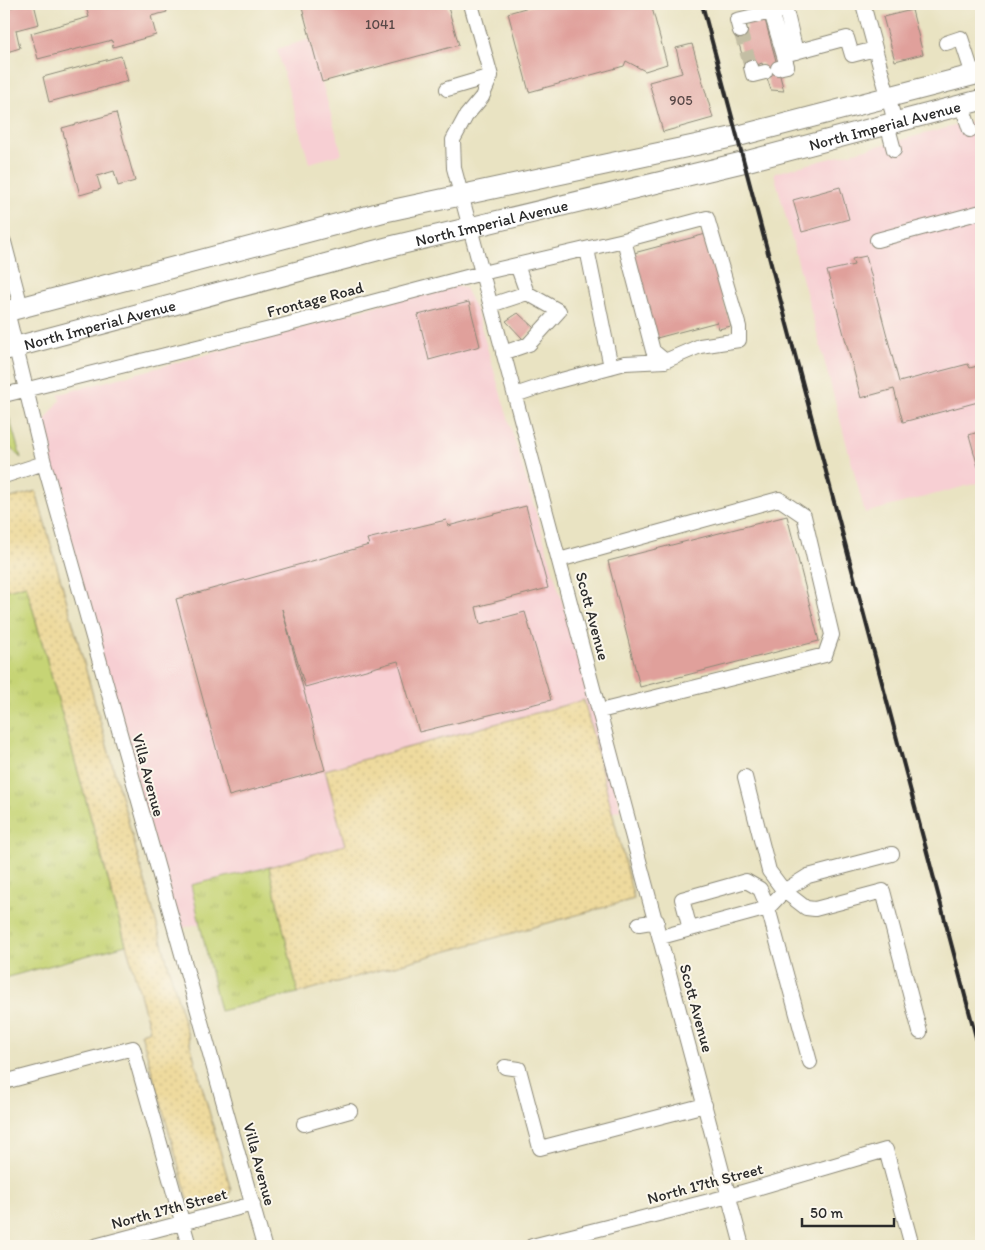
<svg xmlns="http://www.w3.org/2000/svg" width="985" height="1250" font-family="Itim,sans-serif">
<defs>
<pattern id="sand-dots" width="8" height="8" patternUnits="userSpaceOnUse" patternTransform="scale(1.25)"><rect width="8" height="8" fill="#eeda9e"/><path d="M2 2h.1M6 6h.1" fill="none" stroke="#cb8" stroke-width="1.8" stroke-linecap="round"/></pattern>
<pattern id="park-tufts" width="24" height="20" patternUnits="userSpaceOnUse" patternTransform="scale(1.25)"><rect width="24" height="20" fill="#c6d475"/><path d="M3 7l-1-3M5 7V3M7 7l1-3M15 17l-1-3M17 17v-4M19 17l1-3" fill="none" stroke="#aab665"/></pattern>
</defs>
<rect width="100%" height="100%" fill="#fbf7ec"/>
<filter id="ink" filterUnits="userSpaceOnUse"><feTurbulence type="fractalNoise" baseFrequency=".02" numOctaves="2"/><feDisplacementMap in="SourceGraphic" scale="10" xChannelSelector="R" yChannelSelector="G"/><feConvolveMatrix kernelMatrix="1 2 1 2 8 2 1 2 1" color-interpolation-filters="sRGB"/></filter>
<filter id="wash" filterUnits="userSpaceOnUse"><feTurbulence type="fractalNoise" baseFrequency=".0096" numOctaves="4" result="noise"/><feDisplacementMap in="SourceGraphic" scale="20" xChannelSelector="R" yChannelSelector="G"/><feGaussianBlur stdDeviation="1.12" result="paint"/><feColorMatrix in="noise" values="0 0 0 0 0 0 0 0 0 0 0 0 0 0 0 0 0 1.4 0 .05"/><feComposite in="paint" operator="in"/></filter>
<g filter="url(#wash)">
<rect width="100%" height="100%" fill="#e9e3c2"/>
<path fill="#f7cfd3" d="M 310,39 L 342,154 L 309,163 L 277,49 Z
M 981,119 L 981,482 L 865,513 L 774,173 Z
M 449,284 L 465,288 L 476,310 L 592,702 L 621,810 L 179,929 L 36,432 L 60,400 L 59,394 L 261,340 Z"/>
<path fill="#c6d475" stroke="#788050" d="M 4,412 L 9,417 L 21,458 L 4,442 Z"/>
<path fill="url(#sand-dots)" stroke="#8c8264" d="M 36,491 L 231,1190 L 229,1195 L 190,1206 L 141,1033 L 150,1030 L 26,585 L 4,591 L 4,500 Z
M 584,700 L 634,899 L 298,993 L 269,867 L 345,845 L 325,770 Z"/>
<path fill="url(#park-tufts)" stroke="#788050" d="M 26,585 L 126,945 L 4,978 L 4,591 Z
M 269,867 L 298,993 L 220,1011 L 191,885 Z"/>
<g id="blocks">
<path fill="#e0a09b" d="M 24,4 L 34,4 L 39,24 L 16,30 L 20,48 L 7,52 L 4,38 L 4,9 Z
M 85,4 L 164,4 L 167,12 L 151,16 L 156,35 L 113,47 L 112,40 L 38,59 L 31,33 L 89,17 Z
M 301,4 L 447,4 L 459,45 L 322,82 Z
M 539,4 L 651,4 L 667,64 L 645,71 L 626,61 L 624,66 L 529,92 L 508,13 Z
M 912,10 L 923,54 L 895,61 L 883,17 Z
M 764,16 L 784,91 L 771,90 L 762,63 L 746,69 L 736,33 L 747,29 L 746,21 Z
M 692,44 L 713,118 L 663,132 L 649,82 L 682,73 L 676,48 Z
M 121,56 L 128,81 L 49,102 L 43,77 Z
M 116,113 L 135,181 L 118,186 L 114,171 L 97,176 L 101,189 L 80,195 L 62,128 Z
M 840,187 L 849,219 L 802,232 L 793,200 Z
M 706,234 L 731,326 L 719,329 L 717,322 L 653,339 L 630,254 Z
M 866,256 L 899,382 L 968,364 L 970,368 L 981,365 L 981,412 L 978,402 L 903,422 L 894,389 L 861,398 L 827,271 L 854,265 L 852,259 Z
M 469,302 L 480,346 L 429,360 L 418,315 Z
M 518,313 L 534,328 L 523,339 L 506,321 Z
M 981,431 L 981,466 L 978,467 L 969,435 Z
M 526,506 L 548,588 L 476,607 L 480,624 L 525,612 L 551,700 L 419,732 L 398,661 L 305,687 L 282,609 L 325,770 L 229,796 L 176,599 L 369,545 L 367,539 L 446,520 L 448,526 Z
M 787,516 L 819,641 L 640,687 L 608,561 Z"/>
</g>
</g>
<g filter="url(#ink)">
<use href="#blocks" fill-opacity="0" stroke="#8a8776" stroke-width="1"/>
<g fill="none" stroke-linecap="round" stroke-linejoin="round">
<path stroke="#c3bea4" stroke-width="14" stroke-dasharray="14 7" stroke-linecap="butt" d="M 740,31 L 751,67"/>
<defs>
<path id="minor" d="M 471,4 L 491,76 L 482,97 L 466,116 L 453,140 L 454,168 L 742,1246
M 863,4 L 895,122
M 779,11 L 785,6 L 796,52
M 740,31 L 737,20 L 771,12 L 787,66 L 778,68
M 946,43 L 961,38 L 973,75
M 784,55 L 847,38 L 852,55 L 875,49
M 751,67 L 753,75 L 765,72
M 447,89 L 491,76
M 962,106 L 970,130
M 887,124 L 894,150
M 877,240 L 981,212
M 4,242 L 21,307
M 587,249 L 611,367
M 517,265 L 527,293
M 491,305 L 527,293 L 559,311 L 529,344 L 503,353
M 7,311 L 44,463 L 264,1246
M 4,395 L 270,329 L 482,273 L 624,240
M 515,395 L 554,382 L 625,363 L 665,361 L 700,346 L 739,340 L 739,327 L 707,218 L 624,240 L 653,351 L 665,361
M 4,476 L 44,463
M 559,560 L 779,499 L 804,516 L 832,635 L 825,655 L 600,711
M 745,777 L 769,871 L 784,891 L 806,908 L 815,909 L 883,891 L 920,1032
M 639,924 L 657,921
M 690,929 L 682,899 L 746,881 L 760,889 L 768,908 L 810,1062
M 661,937 L 768,908 L 784,891 L 808,876 L 892,854
M 505,1067 L 519,1069 L 540,1148 L 705,1105
M 4,1082 L 133,1048 L 189,1246
M 304,1124 L 350,1111
M 95,1246 L 253,1204
M 532,1246 L 729,1196 L 886,1150 L 912,1246"/>
<g id="highway">
<path d="M 4,312 L 383,212 L 738,136 L 981,73"/>
<path id="s1" d="M 4,350 L 393,246 L 744,162 L 981,100"/>
</g>
</defs>
<use href="#minor" stroke="#8a8776" stroke-width="16"/>
<use href="#highway" stroke="#8a8776" stroke-width="22"/>
<use href="#minor" stroke="#fff" stroke-width="14"/>
<use href="#highway" stroke="#fff" stroke-width="20"/>
<path stroke="#2b2b2b" stroke-width="4" d="M 702,4 L 981,1056"/>
</g>
</g>
<g text-anchor="middle" stroke-width="4" stroke-linejoin="round" paint-order="stroke">
<g font-size="14" fill="#584847">
<text x="380" y="29">1041</text>
<text x="681" y="105">905</text>
</g>
<g font-size="16" fill="#2b2b2b" stroke="#fbf7ec">
<text dy="6" stroke="none"><textPath href="#s1" startOffset="909">North Imperial Avenue</textPath></text>
<text dy="6" stroke="none"><textPath href="#s1" startOffset="504">North Imperial Avenue</textPath></text>
<text transform="translate(315 299) rotate(-15)" y="6">Frontage Road</text>
<text dy="6" stroke="none"><textPath href="#s1" startOffset="99">North Imperial Avenue</textPath></text>
<text transform="translate(593 616) rotate(75)" y="6">Scott Avenue</text>
<text transform="translate(149 775) rotate(75)" y="6">Villa Avenue</text>
<text transform="translate(697 1008) rotate(75)" y="6">Scott Avenue</text>
<text transform="translate(260 1164) rotate(75)" y="6">Villa Avenue</text>
<text transform="translate(705 1183) rotate(-15)" y="6">North 17th Street</text>
<text transform="translate(169 1208) rotate(-15)" y="6">North 17th Street</text>
</g>
</g>
<rect width="985" height="1250" fill="none" stroke="#fbf7ec" stroke-width="20"/>
<path d="M802 1218v8h92v-8" fill="none" stroke="#2b2b2b" stroke-width="2.5"/>
<text x="810" y="1218" font-size="15" fill="#2b2b2b" stroke="#fbf7ec" stroke-width="4" paint-order="stroke">50 m</text>
</svg>
